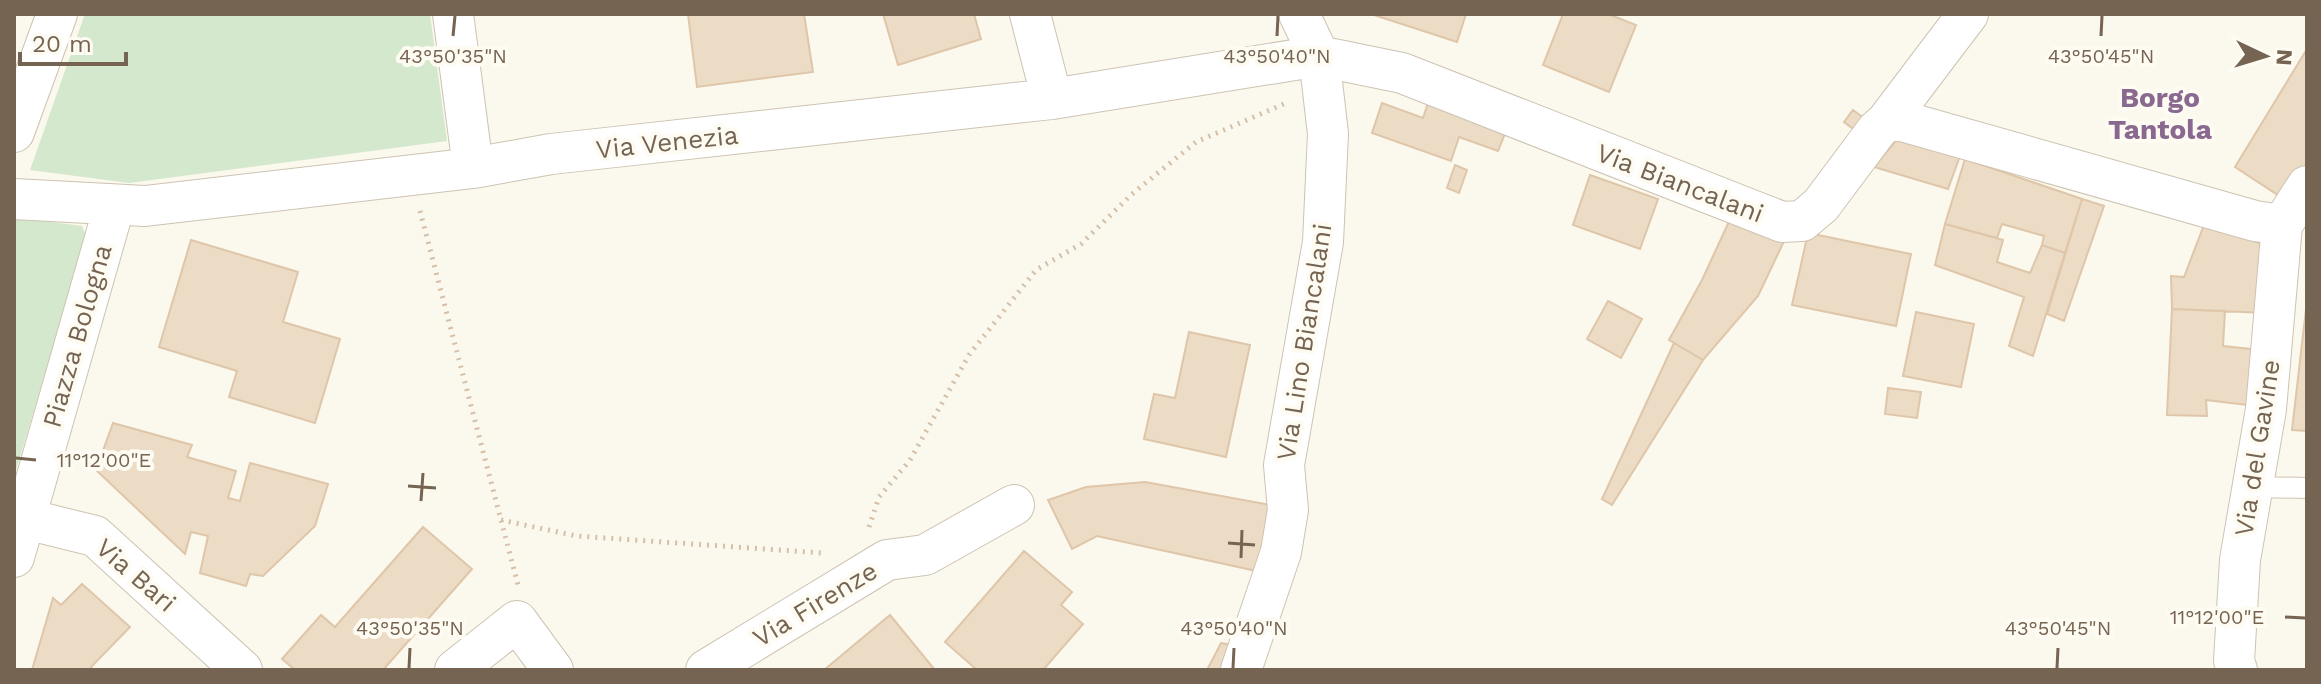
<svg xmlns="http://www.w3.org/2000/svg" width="2321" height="684" font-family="'Work Sans',sans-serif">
<rect width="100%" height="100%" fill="#fbf8ed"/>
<path fill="#d3e8cc" d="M 85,14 L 430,14 L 447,141 L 129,183 L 30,170 Z
M 15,217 L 82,226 L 86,236 L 14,477 Z"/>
<path fill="#ecdbc5" stroke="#dfc6a9" stroke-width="2" d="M 688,14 L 804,14 L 813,72 L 697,87 Z
M 883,14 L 974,14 L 981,39 L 898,65 Z
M 1371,14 L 1466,14 L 1457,42 Z
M 1563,14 L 1608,14 L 1636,25 L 1609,92 L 1543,65 Z
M 2307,49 L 2307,176 L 2290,203 L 2235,167 Z
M 1430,97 L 1508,126 L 1498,151 L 1459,137 L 1451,161 L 1372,133 L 1382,103 L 1423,118 Z
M 1853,110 L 1869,122 L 1860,134 L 1844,122 Z
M 1898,138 L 1960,156 L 1948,189 L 1874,167 Z
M 1965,159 L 2082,199 L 2065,253 L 2042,245 L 2044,236 L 2002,224 L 1997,238 L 1945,224 Z
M 1455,165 L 1467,170 L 1459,193 L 1447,188 Z
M 1590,175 L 1658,199 L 1640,249 L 1573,225 Z
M 2082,199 L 2104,206 L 2064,321 L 2047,314 Z
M 1732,215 L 1785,239 L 1758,296 L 1703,360 L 1669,340 L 1702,280 Z
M 1945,224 L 2003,240 L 1997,262 L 2030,273 L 2042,245 L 2065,253 L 2033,356 L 2009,346 L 2024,297 L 1935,265 Z
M 2204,225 L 2275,248 L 2266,313 L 2172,309 L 2171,276 L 2184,277 Z
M 1808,233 L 1911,254 L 1896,326 L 1792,305 Z
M 191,240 L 298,272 L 283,322 L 340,339 L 315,423 L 229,397 L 237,371 L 159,347 Z
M 1608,301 L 1642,319 L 1621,358 L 1587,339 Z
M 2172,309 L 2225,311 L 2223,346 L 2260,350 L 2255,406 L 2206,400 L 2207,416 L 2167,415 Z
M 2306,309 L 2307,431 L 2292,430 Z
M 1916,312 L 1974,324 L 1961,387 L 1903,376 Z
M 1189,332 L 1250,345 L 1226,457 L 1144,439 L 1154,394 L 1175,398 Z
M 1674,343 L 1703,360 L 1612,505 L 1602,499 Z
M 1888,388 L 1921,392 L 1917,418 L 1885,414 Z
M 113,423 L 192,445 L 187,457 L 236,471 L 228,498 L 240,501 L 250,463 L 328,484 L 315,526 L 263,576 L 250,574 L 246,586 L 200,573 L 208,536 L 191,532 L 185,554 L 96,470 Z
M 1145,482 L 1281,507 L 1261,572 L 1097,536 L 1072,549 L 1048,500 L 1086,487 Z
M 423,527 L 472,569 L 383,670 L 295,670 L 282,659 L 321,615 L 335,627 Z
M 1024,551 L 1072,592 L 1061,605 L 1083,624 L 1043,670 L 977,670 L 945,642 Z
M 82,584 L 130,627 L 91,667 L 93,670 L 32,670 L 53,598 L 61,605 Z
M 890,615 L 935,670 L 824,670 Z
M 1221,643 L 1238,646 L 1232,670 L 1207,670 Z"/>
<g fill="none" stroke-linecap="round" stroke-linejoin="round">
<defs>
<path id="lane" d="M 2253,487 L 2307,488"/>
<path id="street" d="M 453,14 L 473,168
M 1030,14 L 1052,99
M 1887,121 L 1968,14
M 14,132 L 57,14
M 14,199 L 145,206 L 473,168 L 551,154 L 1052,99 L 1319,56 L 1402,73 L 1782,222 L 1802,221 L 1821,205 L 1877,130 L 1887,121 L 1902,121 L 2255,221 L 2282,225
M 14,510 L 26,519 L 95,536 L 242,670
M 14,557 L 114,207
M 455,670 L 517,621 L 553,670
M 706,670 L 887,560 L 925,555 L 1014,505
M 1241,670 L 1281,552 L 1288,510 L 1284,465 L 1323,242 L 1328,134 L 1319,56 L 1299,14
M 2237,670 L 2234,661 L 2240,560 L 2266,409 L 2282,225 L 2307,186"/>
</defs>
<use href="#lane" stroke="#cdc3b3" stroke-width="22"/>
<use href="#street" stroke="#cdc3b3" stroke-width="42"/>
<path stroke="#d4c0a9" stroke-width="5" stroke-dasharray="2 6" stroke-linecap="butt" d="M 420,211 L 518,585
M 501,520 L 577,536 L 822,553
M 869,527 L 879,497 L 910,460 L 969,355 L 1036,270 L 1081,244 L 1132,194 L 1196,142 L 1286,103"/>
<use href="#lane" stroke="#fff" stroke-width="20"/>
<use href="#street" stroke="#fff" stroke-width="40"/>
</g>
<path fill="none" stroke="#756451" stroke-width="3" d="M 453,36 L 455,16M 1277,36 L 1278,16M 2101,36 L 2102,16M 16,458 L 36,460M 408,486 L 436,488M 421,501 L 423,473M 1228,543 L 1255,545M 1241,558 L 1242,530M 2285,617 L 2305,618M 409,668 L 410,648M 1233,668 L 1234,648M 2057,668 L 2058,648"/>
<g text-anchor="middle" stroke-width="8" stroke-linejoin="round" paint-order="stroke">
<g font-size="26" fill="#756451" stroke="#fefbf3">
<text transform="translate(667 142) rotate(-6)" y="9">Via Venezia</text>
<text transform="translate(1680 183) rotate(21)" y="9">Via Biancalani</text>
<text transform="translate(77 336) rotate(-74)" y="9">Piazza Bologna</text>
<text transform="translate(1304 342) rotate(-81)" y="9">Via Lino Biancalani</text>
<text transform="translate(2257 448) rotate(-81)" y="9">Via del Gavine</text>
<text transform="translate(136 575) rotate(41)" y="9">Via Bari</text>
<text transform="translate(815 604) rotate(-31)" y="9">Via Firenze</text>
</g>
<g font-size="28" font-weight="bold" fill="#8a6990" stroke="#fefbf3">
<text x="2160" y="107">Borgo<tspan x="2160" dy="32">Tantola</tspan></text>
</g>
</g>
<g font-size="20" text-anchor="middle" fill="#756451" stroke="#fefbf3" stroke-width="8" stroke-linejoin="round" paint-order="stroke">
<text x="453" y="63">43°50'35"N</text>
<text x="1277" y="63">43°50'40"N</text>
<text x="2101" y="63">43°50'45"N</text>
<text x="104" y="467">11°12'00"E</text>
<text x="2217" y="624">11°12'00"E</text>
<text x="410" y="635">43°50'35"N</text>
<text x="1234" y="635">43°50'40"N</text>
<text x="2058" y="635">43°50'45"N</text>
</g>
<rect width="2321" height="684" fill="none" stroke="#756451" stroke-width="32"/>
<g transform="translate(2265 56) rotate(94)" stroke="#fefbf3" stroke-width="6" paint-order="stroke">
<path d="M0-6L14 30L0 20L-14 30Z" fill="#756451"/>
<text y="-12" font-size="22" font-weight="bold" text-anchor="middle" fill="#756451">N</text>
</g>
<path d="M20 52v12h106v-12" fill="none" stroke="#756451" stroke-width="4"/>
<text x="32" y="52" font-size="24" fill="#756451" stroke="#fefbf3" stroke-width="6" paint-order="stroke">20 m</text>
</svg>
